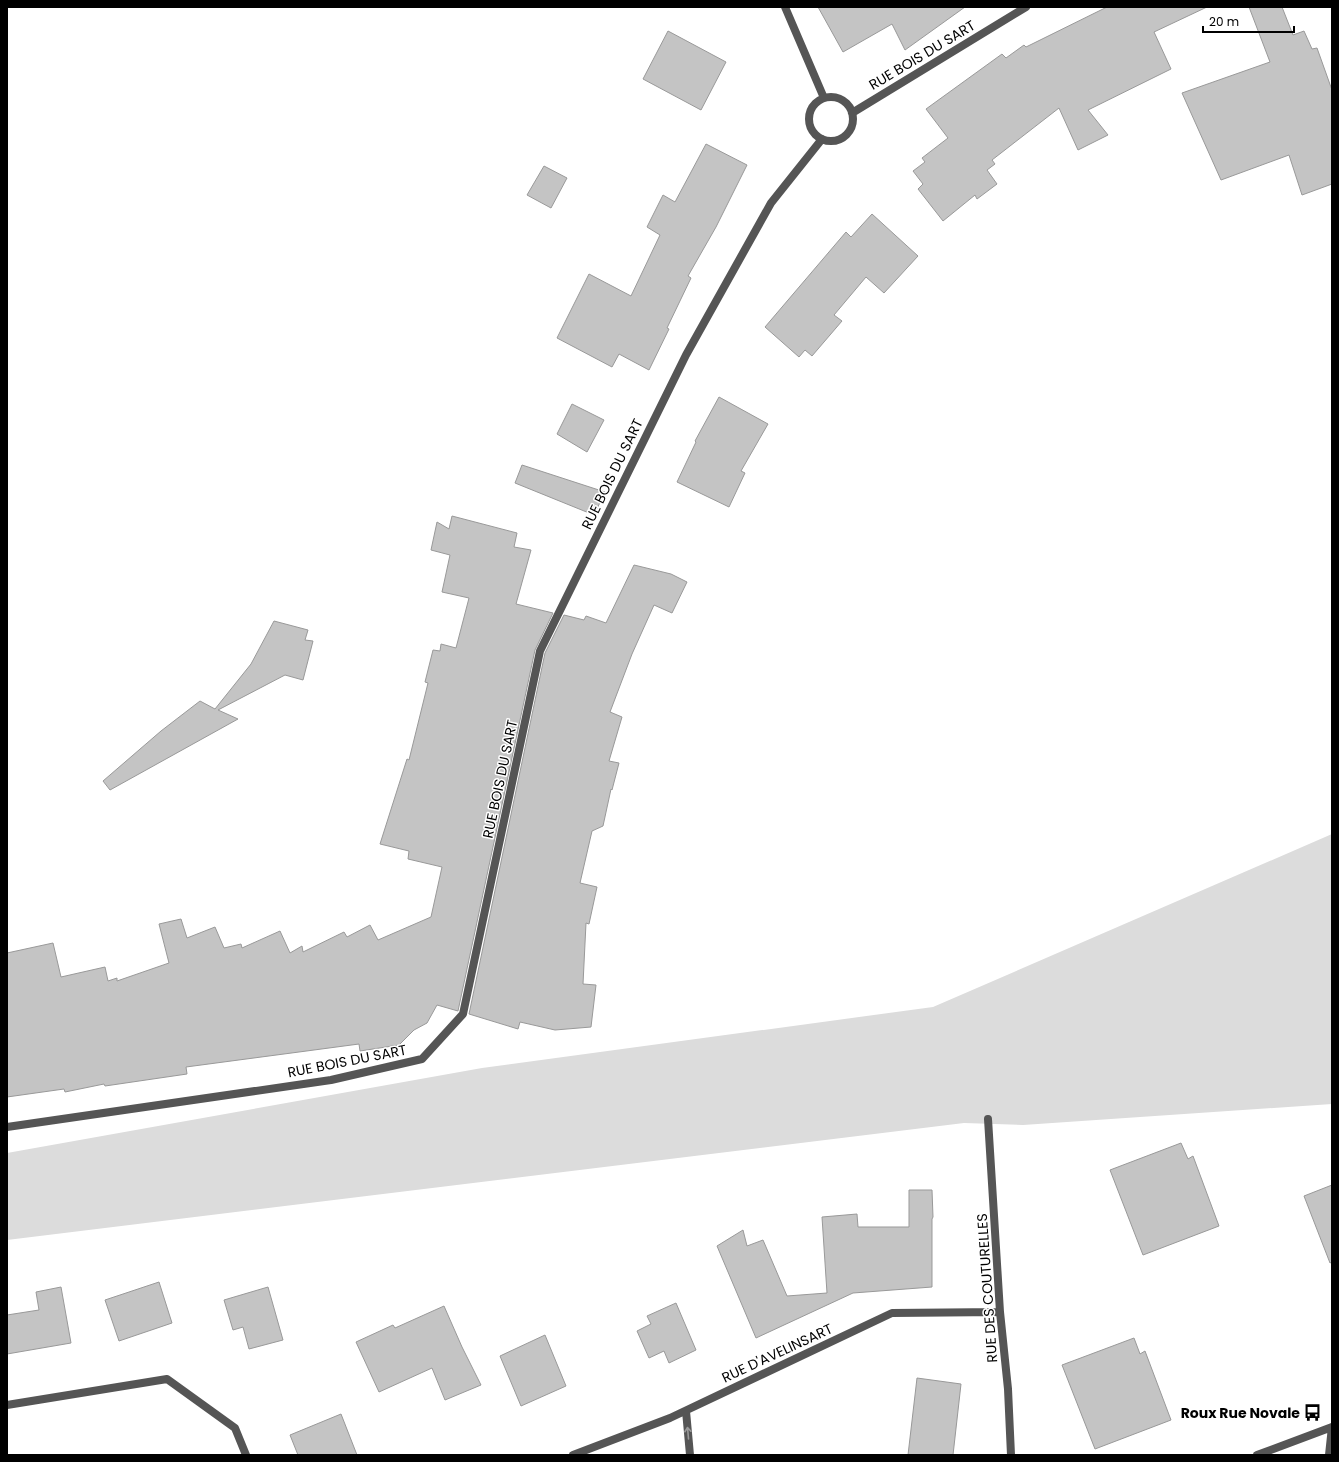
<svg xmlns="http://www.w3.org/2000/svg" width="1339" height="1462" font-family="Poppins,sans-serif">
<rect width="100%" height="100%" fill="#fff"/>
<path fill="#dcdcdc" d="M 1332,834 L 1332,1104 L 1023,1125 L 964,1123 L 7,1240 L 7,1153 L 482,1068 L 933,1007 Z"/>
<path fill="#c4c4c4" stroke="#999" d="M 818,7 L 965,7 L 905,50 L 892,24 L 843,52 Z
M 1107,7 L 1207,7 L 1154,32 L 1171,69 L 1088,110 L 1108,135 L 1078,150 L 1059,108 L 992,160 L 995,164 L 987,170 L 997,184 L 977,199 L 975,195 L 943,221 L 918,189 L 923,184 L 913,171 L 925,162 L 922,158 L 948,138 L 926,109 L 1002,54 L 1006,58 L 1024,45 L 1026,47 Z
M 1249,7 L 1282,7 L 1293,35 L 1304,31 L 1312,49 L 1317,48 L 1332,90 L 1332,184 L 1302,195 L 1289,155 L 1221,180 L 1182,93 L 1270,62 Z
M 668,31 L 726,62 L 701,110 L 643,79 Z
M 706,144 L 747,165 L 716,227 L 688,276 L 691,278 L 667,328 L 669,329 L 649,370 L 619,354 L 612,367 L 557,338 L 589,274 L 631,296 L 660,235 L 647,227 L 663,195 L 675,202 Z
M 544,166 L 567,178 L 551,208 L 527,195 Z
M 872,214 L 918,256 L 884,293 L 866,277 L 834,315 L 842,321 L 812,356 L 805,350 L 799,357 L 765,327 L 846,232 L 851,237 Z
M 719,397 L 768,424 L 741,471 L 745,473 L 729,507 L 677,482 L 696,442 L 695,441 Z
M 572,404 L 604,420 L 587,452 L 557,434 Z
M 522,465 L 605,492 L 594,515 L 515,483 Z
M 452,516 L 517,533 L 514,547 L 531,550 L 516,604 L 553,613 L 535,650 L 458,1011 L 437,1005 L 427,1023 L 414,1030 L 399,1045 L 360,1051 L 359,1044 L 299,1052 L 186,1067 L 187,1074 L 105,1086 L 104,1084 L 65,1092 L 64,1089 L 7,1097 L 7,953 L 53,943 L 61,977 L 105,967 L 108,981 L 117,978 L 117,981 L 169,963 L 159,924 L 181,919 L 187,938 L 215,927 L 224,948 L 241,944 L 242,948 L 280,931 L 290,953 L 302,946 L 303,952 L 344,932 L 347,937 L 370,925 L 378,940 L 431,917 L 442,867 L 408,859 L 409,851 L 380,844 L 407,759 L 409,760 L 428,683 L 425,682 L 433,650 L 440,651 L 441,644 L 456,648 L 469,598 L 442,592 L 450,555 L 431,550 L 437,522 L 449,529 Z
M 634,565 L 671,574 L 687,582 L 672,613 L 654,605 L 632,654 L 610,712 L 622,717 L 609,761 L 619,763 L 612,790 L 611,789 L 603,826 L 592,831 L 580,883 L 597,887 L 589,924 L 586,923 L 583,984 L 596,985 L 591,1027 L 555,1030 L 520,1022 L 518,1029 L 469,1014 L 545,653 L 564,615 L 584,620 L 586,616 L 606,623 Z
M 274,621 L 308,630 L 305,640 L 313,641 L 303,680 L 285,675 L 218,710 L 238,719 L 110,790 L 103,781 L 161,731 L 200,701 L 215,709 L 251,664 Z
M 1181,1143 L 1188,1159 L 1193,1156 L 1219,1226 L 1143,1255 L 1110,1170 Z
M 1332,1185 L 1332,1262 L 1330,1263 L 1304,1196 Z
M 909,1190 L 932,1190 L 933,1217 L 932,1219 L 932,1287 L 853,1293 L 756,1338 L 717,1246 L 743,1230 L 747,1246 L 763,1240 L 787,1296 L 827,1293 L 822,1217 L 857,1214 L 858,1227 L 909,1227 Z
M 159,1282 L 172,1323 L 119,1341 L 105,1300 Z
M 61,1287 L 71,1343 L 7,1354 L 7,1315 L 39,1310 L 36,1292 Z
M 268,1287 L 283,1340 L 249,1349 L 243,1327 L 233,1330 L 224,1300 Z
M 676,1303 L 696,1350 L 669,1363 L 664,1351 L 649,1358 L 637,1331 L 651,1324 L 647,1316 Z
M 444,1306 L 462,1347 L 481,1385 L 445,1400 L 432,1368 L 379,1392 L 356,1342 L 393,1325 L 395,1328 Z
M 545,1335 L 566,1386 L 521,1406 L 500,1356 Z
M 1134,1338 L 1140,1354 L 1145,1351 L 1171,1420 L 1095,1449 L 1062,1365 Z
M 917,1378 L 961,1384 L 953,1455 L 908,1455 Z
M 341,1414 L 357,1455 L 298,1455 L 290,1435 Z"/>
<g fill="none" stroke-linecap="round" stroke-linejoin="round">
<path stroke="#555" stroke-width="8" d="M 785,7 L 824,98
M809 119a22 22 0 1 1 44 0a22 22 0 1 1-44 0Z
M 852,113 L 1026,7
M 988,1119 L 1000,1312 L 1008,1389 L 1011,1455
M 7,1127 L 331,1080 L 422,1059 L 463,1014 L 540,651 L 686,355 L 771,203 L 822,139
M 7,1405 L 167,1379 L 235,1428 L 246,1455
M 686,1411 L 690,1455
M 573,1455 L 670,1418 L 892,1313 L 1000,1312
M 1257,1455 L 1332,1427
M 1329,1455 L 1332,1427"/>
</g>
<defs><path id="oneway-shaft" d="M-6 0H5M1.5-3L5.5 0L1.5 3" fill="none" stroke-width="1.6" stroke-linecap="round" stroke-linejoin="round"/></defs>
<use stroke="#999" href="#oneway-shaft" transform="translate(688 1433) rotate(-95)"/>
<defs>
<symbol id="bus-bare" viewBox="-9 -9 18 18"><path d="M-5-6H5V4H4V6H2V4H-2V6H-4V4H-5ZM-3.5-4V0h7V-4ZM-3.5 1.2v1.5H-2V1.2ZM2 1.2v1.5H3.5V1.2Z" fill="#000" stroke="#fff" stroke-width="2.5" paint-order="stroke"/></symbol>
</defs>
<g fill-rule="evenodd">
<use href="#bus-bare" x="1300" y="1400" width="25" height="25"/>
</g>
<g text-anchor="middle" stroke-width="3" stroke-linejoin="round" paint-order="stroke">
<g font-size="14" fill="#000" stroke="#fff">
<text transform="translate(922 55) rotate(-31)" y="5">RUE BOIS DU SART</text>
<text transform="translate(612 474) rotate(-64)" y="5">RUE BOIS DU SART</text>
<text transform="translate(500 779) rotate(-78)" y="5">RUE BOIS DU SART</text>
<text transform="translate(347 1061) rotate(-11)" y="5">RUE BOIS DU SART</text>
<text transform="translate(987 1288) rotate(-94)" y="5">RUE DES COUTURELLES</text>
<text transform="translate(777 1353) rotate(-25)" y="5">RUE D'AVELINSART</text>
</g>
<g font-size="14" font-weight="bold" fill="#000" stroke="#fff" text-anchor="end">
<text x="1300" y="1418">Roux Rue Novale</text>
</g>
</g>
<rect width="1339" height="1462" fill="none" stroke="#000000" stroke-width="16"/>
<path d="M1203 26v6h91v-6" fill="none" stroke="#000000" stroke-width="2"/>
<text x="1209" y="26" font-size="12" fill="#000000" stroke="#ffffff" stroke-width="3" paint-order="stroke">20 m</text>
</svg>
